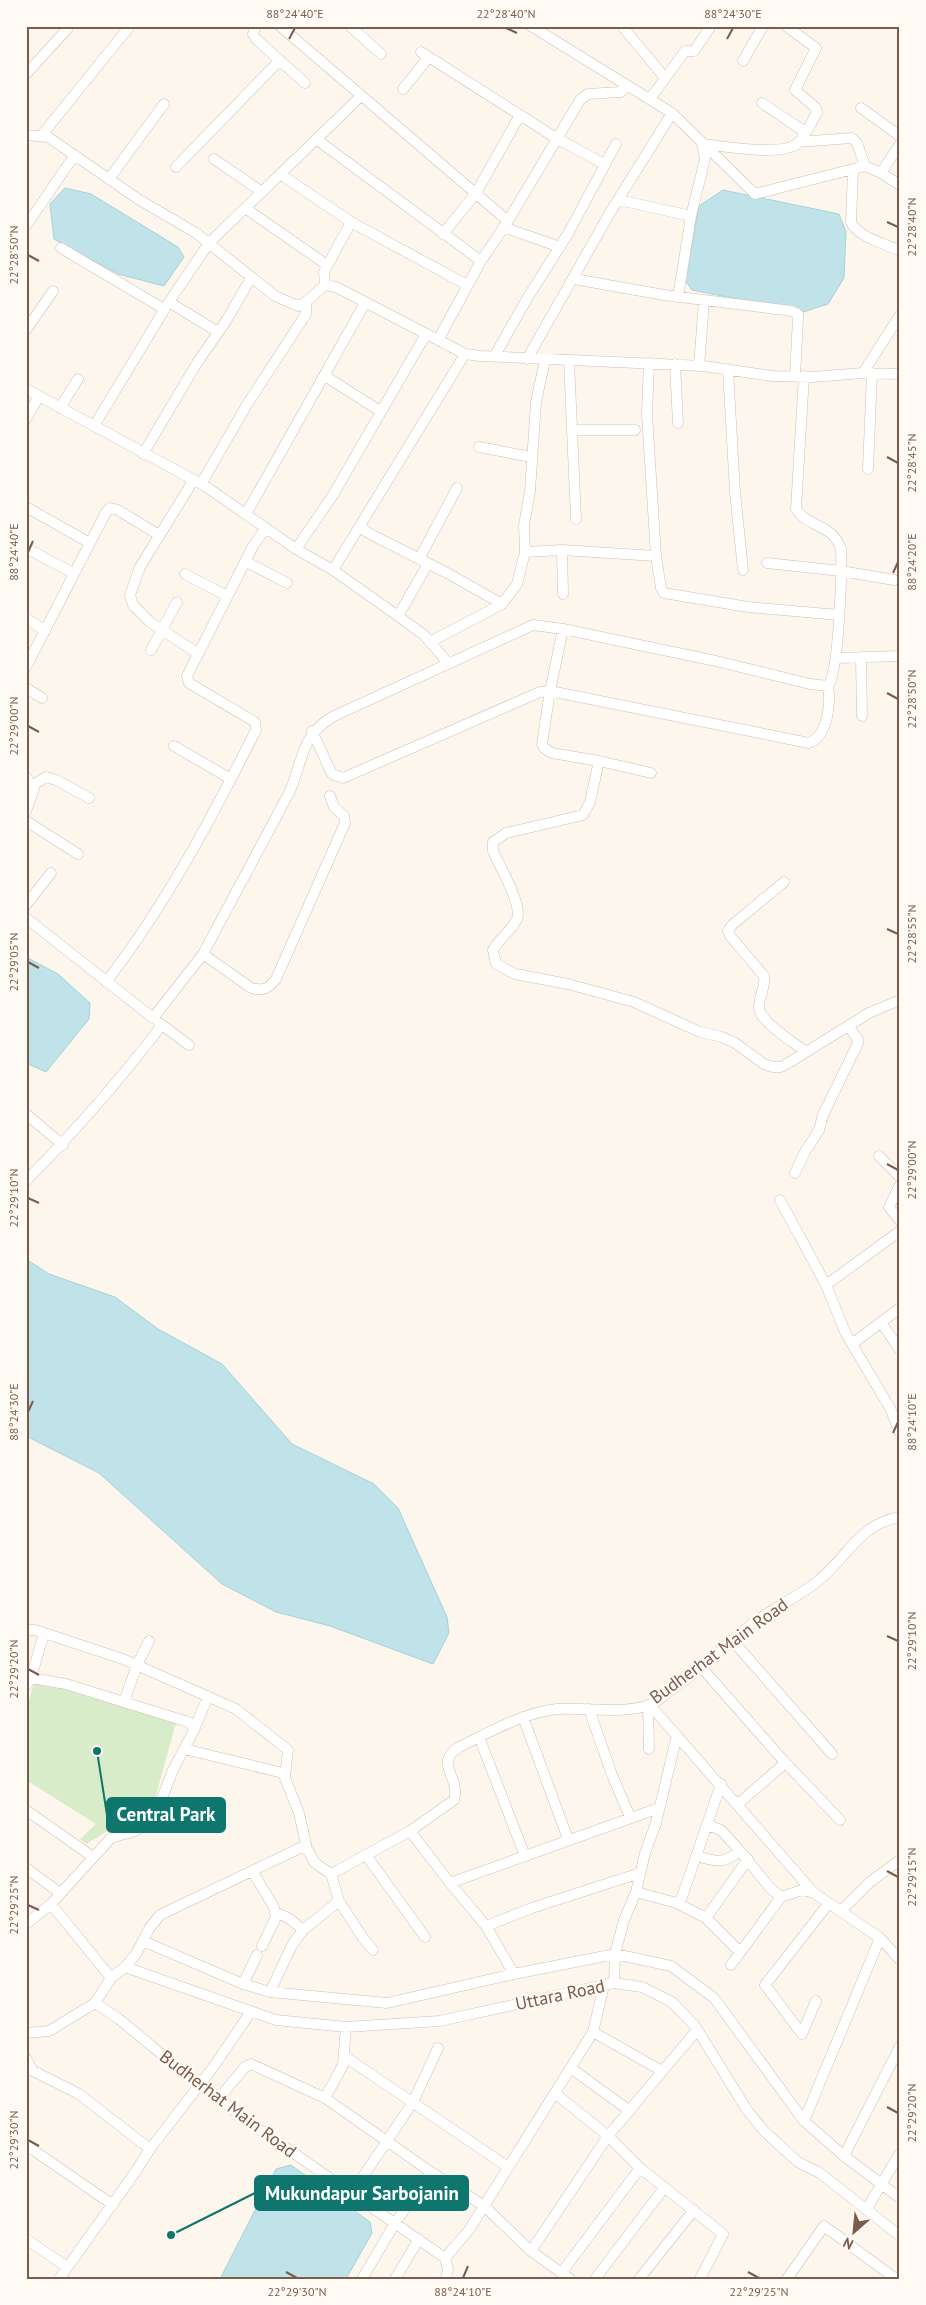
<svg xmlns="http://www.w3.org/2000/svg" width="926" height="2305" font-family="'PT Sans',sans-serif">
<rect width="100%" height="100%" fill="#fdf6ec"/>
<path fill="#d8ecc9" d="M 35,1680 L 176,1723 L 151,1813 L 135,1822 L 109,1830 L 86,1844 L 80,1839 L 96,1824 L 26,1780 L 26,1710 Z"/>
<path fill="#bfe3e8" stroke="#a5d3da" d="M 65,188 L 91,194 L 178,247 L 184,257 L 164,286 L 118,274 L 54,239 L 50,204 Z
M 723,190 L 839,214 L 846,232 L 844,278 L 828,304 L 803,312 L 692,290 L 685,280 L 699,206 Z
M 26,957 L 58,974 L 90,1003 L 89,1019 L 46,1072 L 26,1063 Z
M 26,1259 L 49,1274 L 115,1297 L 158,1329 L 222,1364 L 292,1444 L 374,1484 L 398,1508 L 447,1617 L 449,1633 L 433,1664 L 330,1626 L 276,1612 L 222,1584 L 99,1473 L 26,1436 Z
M 291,2165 L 370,2222 L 372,2233 L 346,2279 L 220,2279 L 276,2169 Z"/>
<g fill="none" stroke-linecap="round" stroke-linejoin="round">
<defs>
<path id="minor" d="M 256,26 L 253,34 L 256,39 L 305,83
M 280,26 L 508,221
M 350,26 L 381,54
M 531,26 L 672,113 L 755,194 L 865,166 L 881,173 L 900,185
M 622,26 L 665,78
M 421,52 L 556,138 L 604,164
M 743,61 L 763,26
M 26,74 L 68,28
M 403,89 L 428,58
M 650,99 L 685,51 L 694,51 L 711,26
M 762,103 L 805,132
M 861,108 L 900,136
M 26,135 L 48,137 L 138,199 L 196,233 L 275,296 L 298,306 L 306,302 L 325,285 L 336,287 L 465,354 L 480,356 L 704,366 L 772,376 L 812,377 L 863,373 L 900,374
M 41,136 L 130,26
M 316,139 L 481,261
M 798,142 L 852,138 L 857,143 L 865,166
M 214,159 L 262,192
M 176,167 L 280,60
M 853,169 L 851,222 C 857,237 886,244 900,251
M 881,173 L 900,144
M 280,174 L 351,222 L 467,285
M 109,179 L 164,104
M 619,200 L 691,216
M 245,208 L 327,265
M 26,226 L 74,156
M 503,227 L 560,247
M 443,234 L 476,193 L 520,115
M 61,248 L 164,309
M 574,279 L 664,295 L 792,311 L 798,314 L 798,319 L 795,376
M 325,285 L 324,272 L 351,222
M 678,297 L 691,216 L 705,159 L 702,144 C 723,146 783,157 798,143 C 806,135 811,122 817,113 L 816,108 L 795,90 L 816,48 L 786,26
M 169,302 L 218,332
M 26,330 L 53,291
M 438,340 L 481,261 L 508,221 L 580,100 L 588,94 L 621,92 L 625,85
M 465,354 L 361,524 L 364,530 L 372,535 L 449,574 L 502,604
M 494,357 L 528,297 L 569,232 L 616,144
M 527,359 L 611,211 L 672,113
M 569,361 L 576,519
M 649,363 L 647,414 L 656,556 L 661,588 L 664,593 L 748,607 L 839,615
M 675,364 L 678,423
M 699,366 L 704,301
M 728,370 L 735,492 L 743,570
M 863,373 L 900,315
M 325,376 L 380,411
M 26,389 L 205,486 L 296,549 L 333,570 L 398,616 L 424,635 L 448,663
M 60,408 L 78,379
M 26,419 L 39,396
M 94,426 L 169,302 L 209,243 L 361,96
M 572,430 L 635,430
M 479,447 L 531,457
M 143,454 L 197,363 L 226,321 L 251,278
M 868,469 L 872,373
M 193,481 L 140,567 L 130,595 L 133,605 L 150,622 L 197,653
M 201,484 L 248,403 L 306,314 L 306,302
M 26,507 L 88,542
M 246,514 L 365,303
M 26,548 L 73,573
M 296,549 L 333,495 L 426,334
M 562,550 L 563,594
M 525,552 L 524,525 L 530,491 L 536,402 L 545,360
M 419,559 L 457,488
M 245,561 L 287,583
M 767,563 L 841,571 L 894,580
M 333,570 L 361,524
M 185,574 L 227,596
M 398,616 L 425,569
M 26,618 L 45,631
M 563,629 L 550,691 L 542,744 L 544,748 L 552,753 L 599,761 L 651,773
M 430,642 L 502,604 L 517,584 L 525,552 L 562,550 L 656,556
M 151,650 L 177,602
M 861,657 L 862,716
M 837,658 L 900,656
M 26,667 L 106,512 L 110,508 L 118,510 L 159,535
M 26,688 L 42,698
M 312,731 L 332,774 L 343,778 L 540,692 L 550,691 L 809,743 C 828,736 831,703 828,686
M 174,746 L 231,779
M 599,761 L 590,802 L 583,815 L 506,833 L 493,842 L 493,851 C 499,865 523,905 517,919 C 511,931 499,939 493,950 L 496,964 L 515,974 L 568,984 L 634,1002 L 700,1032 L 722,1037 L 735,1043 L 764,1064 L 773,1067 L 781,1067 L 790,1062 L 869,1013 L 900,1000
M 26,777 L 34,789 L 26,811
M 33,785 L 46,777 L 56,780 L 89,798
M 26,821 L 78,854
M 784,882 L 732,925 L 728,931 L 731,937 L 764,976 C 766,986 759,997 759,1007 C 758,1021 795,1043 806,1052
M 26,905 L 51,873
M 26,918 L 153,1018 L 203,954 L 289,793 C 304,760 299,738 332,717 L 533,625 L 563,629 L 716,661 L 810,684 L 828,686 C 839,673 842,570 841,549 C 832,523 808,528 796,509 L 804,376
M 203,954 L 251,988 C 264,991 268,989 276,979 L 345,823 L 344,816 L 334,807 L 330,796
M 106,982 C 166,905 212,817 256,730 L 255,722 L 189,683 L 187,676 L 253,546 L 266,528
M 158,1022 L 189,1045
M 26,1114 L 63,1145
M 879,1156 L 900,1177
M 795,1173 L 805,1152 L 819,1130 L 823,1115 L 858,1043 L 858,1039 L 848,1026
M 26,1181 C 75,1131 120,1080 162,1025
M 900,1185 L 889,1207 L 900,1221
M 780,1200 L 826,1285 L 846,1334 L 890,1408 L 900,1433
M 826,1285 L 900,1231
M 881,1322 L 900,1350
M 852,1344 L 900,1308
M 26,1630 L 35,1630 L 123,1659 L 236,1709 L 288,1750 L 285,1777
M 732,1640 L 832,1754
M 701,1667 L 782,1759 L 840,1820
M 26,1677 L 31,1678 L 44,1633
M 26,1686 L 31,1678 L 66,1684 L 185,1721 L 190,1723 L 194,1730 L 173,1770 L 153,1821 L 135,1831 L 111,1838 L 51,1904 L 26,1924
M 124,1702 L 137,1665 L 149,1641
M 648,1705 L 649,1749
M 650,1705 L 814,1893 L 880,1938 L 900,1960
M 589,1709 L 612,1775 L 630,1817
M 523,1717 L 568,1839
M 194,1730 L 208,1696
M 479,1737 L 525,1856
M 184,1749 L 283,1773 L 299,1813 L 307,1849
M 738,1804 L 785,1763
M 26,1810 L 93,1857
M 410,1831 L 450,1883 L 659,1808
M 740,1851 L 771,1889 L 781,1897 L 802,1890 L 814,1893
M 366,1855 L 425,1937
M 697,1856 C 717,1862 723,1864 740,1851 L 721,1830 L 707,1825
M 26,1868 L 60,1893
M 252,1871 L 274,1907 L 276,1917 L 262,1946
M 331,1874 L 339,1901 L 363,1938 L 373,1950
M 450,1883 L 486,1926 L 514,1974
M 636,1892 L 677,1903 L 681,1900 L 721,1784
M 677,1903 L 706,1918 L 740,1952
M 51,1904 L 111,1978
M 841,1911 L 870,1882 L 900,1860
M 275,1912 L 290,1919 L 303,1930
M 706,1918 L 748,1859
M 486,1926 L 532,1908 L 640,1873
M 143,1941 L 243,1984 L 270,1992 L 387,2003 L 514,1974 L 615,1954 L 671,1966 L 714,1998 L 804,2121 L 844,2156 L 900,2198
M 731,1965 L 781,1897
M 125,1967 L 276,2020 L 346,2027 L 440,2021 L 604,1985 L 614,1983 L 642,1987 L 672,2002 L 695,2026 L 747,2110 L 765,2132 L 798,2162 L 820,2173 L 900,2236
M 614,1983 L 615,1954 L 624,1920 L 636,1892 L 645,1853 L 656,1823 L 677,1735
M 243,1984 L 257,1955
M 270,1992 L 292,1945 L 303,1930 L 339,1901
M 816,2001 L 802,2034 L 765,1985 L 829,1903
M 95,2003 L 119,2019 L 171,2062 L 256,2127 L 445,2258 L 448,2269 L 446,2279
M 593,2032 L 662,2071
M 26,2033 L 49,2031 L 95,2003 L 111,1978 L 125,1967 L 136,1954 L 149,1929 L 160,1915 L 300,1848 L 307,1849 L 315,1863 L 331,1874 L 410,1831 L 454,1800 C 461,1776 433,1764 459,1747 C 490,1732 522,1713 557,1709 C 585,1707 626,1715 651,1704 C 658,1701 664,1695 670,1691 C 699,1672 724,1646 752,1624 C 773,1608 798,1597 818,1581 C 848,1557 859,1524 900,1517
M 344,2056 L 508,2167
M 26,2058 L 33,2071 L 79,2094 L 150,2149
M 572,2069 L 630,2111
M 556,2094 L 608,2136 L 640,2168 L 723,2234 L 700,2279
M 219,2098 L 245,2067 L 251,2064 L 325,2098 L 431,2172 L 484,2206 L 531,2251 L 570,2279
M 325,2098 L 343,2065 L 346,2027
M 804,2121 L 880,1938
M 26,2145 L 113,2205
M 844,2156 L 900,2046
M 352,2193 L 413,2102 L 438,2048
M 866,2210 L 900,2153
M 26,2239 L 67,2267
M 531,2251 L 608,2136 L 697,2030
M 445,2258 L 469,2230 L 593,2032 L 604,1985
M 562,2272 L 640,2168
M 59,2279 L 134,2174 L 150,2149 L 214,2066 L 250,2013
M 362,2279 L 395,2223 L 431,2172
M 395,2279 L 419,2239
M 595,2279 L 664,2188
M 639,2279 L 694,2210
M 787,2279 L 824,2226 L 896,2279"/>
</defs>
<use href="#minor" stroke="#d1beb0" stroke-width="11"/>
<use href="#minor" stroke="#fff" stroke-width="10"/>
</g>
<path fill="none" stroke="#7a5c4d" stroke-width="2" d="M 506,28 L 517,33M 289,39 L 295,28M 727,39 L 733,28M 887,222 L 898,227M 28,255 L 39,261M 887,457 L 898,463M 28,552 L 33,541M 893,573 L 898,562M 887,693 L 898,699M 28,726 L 39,732M 887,929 L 898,934M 28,962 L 39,968M 887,1164 L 898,1170M 28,1198 L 39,1203M 28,1412 L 33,1401M 893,1433 L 898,1422M 887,1636 L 898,1641M 28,1669 L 39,1675M 887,1871 L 898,1877M 28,1905 L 39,1910M 887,2107 L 898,2113M 28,2140 L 39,2146M 286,2272 L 297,2278M 748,2272 L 759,2278M 463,2278 L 468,2266"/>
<g text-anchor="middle" stroke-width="5" stroke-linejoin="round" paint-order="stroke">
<g font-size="18" fill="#7a5c4d" stroke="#fffaf3">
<text transform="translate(719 1651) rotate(-36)" y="6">Budherhat Main Road</text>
<text transform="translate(560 1995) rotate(-12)" y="6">Uttara Road</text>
<text transform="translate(228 2104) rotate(37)" y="6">Budherhat Main Road</text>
</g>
</g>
<path fill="none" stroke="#0f766e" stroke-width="2" d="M97 1751L107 1815M171 2235L255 2193"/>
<g fill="#0f766e" stroke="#fffaf3" stroke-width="2">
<circle cx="97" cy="1751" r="5"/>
<circle cx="171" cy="2235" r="5"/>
</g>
<g fill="#0f766e" stroke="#0f766e" stroke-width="2">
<rect x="107" y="1798" width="118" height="34" rx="5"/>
<rect x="255" y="2176" width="213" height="34" rx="5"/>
</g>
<g font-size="19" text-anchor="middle" font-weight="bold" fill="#fff">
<text x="166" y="1821">Central Park</text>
<text x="362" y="2200">Mukundapur Sarbojanin</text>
</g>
<rect width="926" height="2305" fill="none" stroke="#fffaf3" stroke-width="55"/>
<g transform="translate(854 2232) rotate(207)" stroke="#fffaf3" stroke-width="4" paint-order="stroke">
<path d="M0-4L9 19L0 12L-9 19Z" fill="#7a5c4d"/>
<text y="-8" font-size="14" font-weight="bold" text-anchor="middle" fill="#7a5c4d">N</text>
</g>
<rect x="28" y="28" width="870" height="2250" fill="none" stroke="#7a5c4d" stroke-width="2"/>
<g font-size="12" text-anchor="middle" fill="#7a5c4d">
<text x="295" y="18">88°24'40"E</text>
<text x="506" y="18">22°28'40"N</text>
<text x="733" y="18">88°24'30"E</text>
<text transform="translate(912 227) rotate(-90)" y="4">22°28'40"N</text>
<text transform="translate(14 255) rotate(-90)" y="4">22°28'50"N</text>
<text transform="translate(912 463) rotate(-90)" y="4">22°28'45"N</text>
<text transform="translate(14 552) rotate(-90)" y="4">88°24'40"E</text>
<text transform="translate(912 562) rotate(-90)" y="4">88°24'20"E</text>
<text transform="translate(912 699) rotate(-90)" y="4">22°28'50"N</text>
<text transform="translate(14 726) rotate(-90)" y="4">22°29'00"N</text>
<text transform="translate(912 934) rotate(-90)" y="4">22°28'55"N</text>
<text transform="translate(14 962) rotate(-90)" y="4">22°29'05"N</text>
<text transform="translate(912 1170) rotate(-90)" y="4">22°29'00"N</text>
<text transform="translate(14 1198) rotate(-90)" y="4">22°29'10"N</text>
<text transform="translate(14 1412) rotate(-90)" y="4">88°24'30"E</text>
<text transform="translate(912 1422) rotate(-90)" y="4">88°24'10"E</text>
<text transform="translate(912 1641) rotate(-90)" y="4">22°29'10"N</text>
<text transform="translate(14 1669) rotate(-90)" y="4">22°29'20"N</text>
<text transform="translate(912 1877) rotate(-90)" y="4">22°29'15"N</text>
<text transform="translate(14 1905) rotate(-90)" y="4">22°29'25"N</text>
<text transform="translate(912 2113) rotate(-90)" y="4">22°29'20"N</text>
<text transform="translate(14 2140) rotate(-90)" y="4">22°29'30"N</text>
<text x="297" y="2296">22°29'30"N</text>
<text x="463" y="2296">88°24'10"E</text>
<text x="759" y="2296">22°29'25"N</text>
</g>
</svg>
